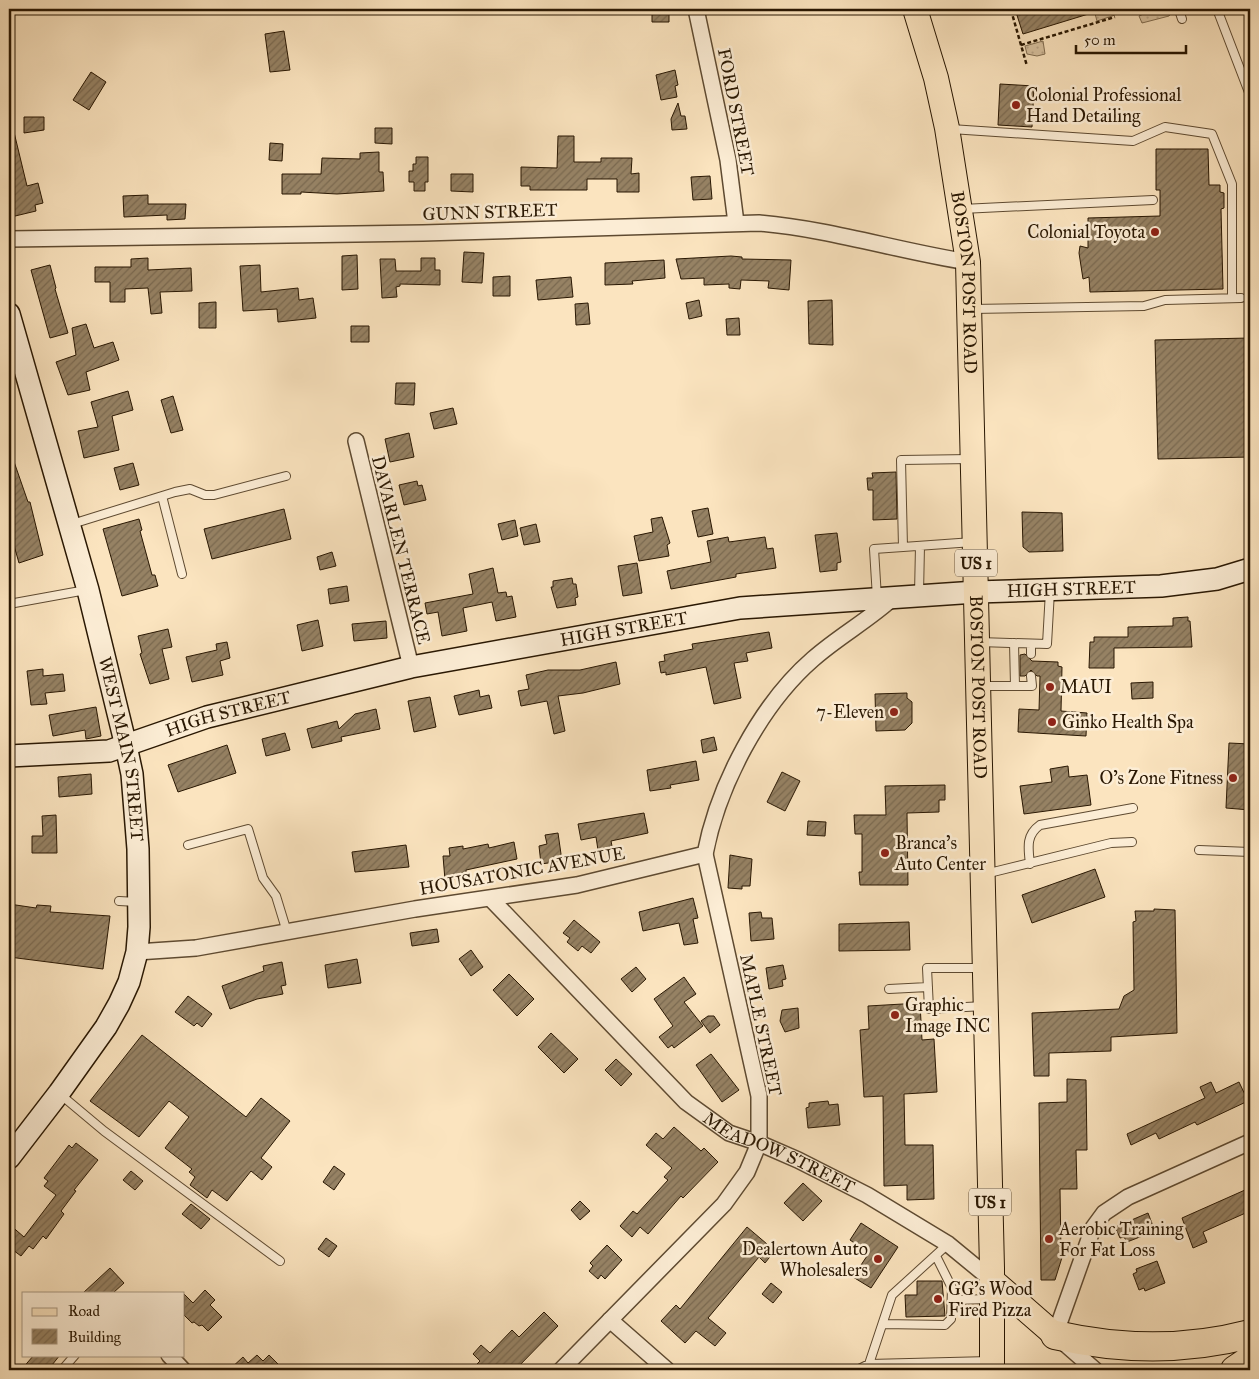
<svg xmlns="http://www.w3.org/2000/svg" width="1259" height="1379" font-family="'IM FELL Great Primer',serif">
<defs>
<pattern id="grass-dots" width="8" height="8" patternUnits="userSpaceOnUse" patternTransform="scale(1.25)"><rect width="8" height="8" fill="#d7c19f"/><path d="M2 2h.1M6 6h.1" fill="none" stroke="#b9a587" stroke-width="1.8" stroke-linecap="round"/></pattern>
<pattern id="building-hatch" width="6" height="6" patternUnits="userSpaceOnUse" patternTransform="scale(1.25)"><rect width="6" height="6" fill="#968264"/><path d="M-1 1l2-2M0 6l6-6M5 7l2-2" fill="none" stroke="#7a6950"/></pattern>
</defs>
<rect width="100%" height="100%" fill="#fbe4bf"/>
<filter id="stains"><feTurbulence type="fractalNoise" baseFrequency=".004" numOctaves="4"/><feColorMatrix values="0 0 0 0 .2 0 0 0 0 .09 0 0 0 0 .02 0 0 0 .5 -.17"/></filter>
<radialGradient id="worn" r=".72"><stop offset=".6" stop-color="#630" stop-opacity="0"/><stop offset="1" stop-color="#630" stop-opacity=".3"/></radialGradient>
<path fill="url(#grass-dots)" stroke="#806c50" d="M 1098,9 L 1113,9 L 1115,15 L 1097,21 L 1094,10 Z
M 1150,9 L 1170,9 L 1171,13 L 1169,16 L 1142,23 L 1139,16 L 1150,11 Z
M 1043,41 L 1045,54 L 1037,56 L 1027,54 L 1025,46 Z"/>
<path fill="url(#building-hatch)" stroke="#291702" d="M 652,9 L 669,9 L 669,22 L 652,22 Z
M 1015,9 L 1094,9 L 1095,12 L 1023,34 Z
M 284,31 L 290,70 L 270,72 L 265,34 Z
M 675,70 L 678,85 L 675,86 L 677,97 L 661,100 L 656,75 Z
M 91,72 L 106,82 L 89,110 L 73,100 Z
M 1000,84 L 1034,86 L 1032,127 L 998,125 Z
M 678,103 L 681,116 L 685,116 L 687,129 L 672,130 L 671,119 Z
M 24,117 L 44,117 L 44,130 L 24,133 Z
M 13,128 L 27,186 L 38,183 L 43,203 L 35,205 L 36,211 L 11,217 L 9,208 L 9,129 Z
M 375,128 L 392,128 L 392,144 L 375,143 Z
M 558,136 L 574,136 L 574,162 L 601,162 L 601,158 L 632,158 L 631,174 L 639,173 L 639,192 L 617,192 L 617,179 L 587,179 L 587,190 L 530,190 L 530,186 L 521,186 L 521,167 L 557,168 Z
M 270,143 L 283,144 L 282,161 L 269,160 Z
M 1156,149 L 1208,149 L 1209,185 L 1220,185 L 1220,192 L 1224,193 L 1224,208 L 1221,209 L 1223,289 L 1090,292 L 1089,277 L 1083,279 L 1079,253 L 1080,246 L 1088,248 L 1088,218 L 1160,216 L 1160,190 L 1156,190 Z
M 379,152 L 379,172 L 383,172 L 384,191 L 337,194 L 301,192 L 301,194 L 282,194 L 282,174 L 321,174 L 322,158 L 360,159 L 360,153 Z
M 416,157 L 428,157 L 428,182 L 425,182 L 425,191 L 414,191 L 414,182 L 409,182 L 409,171 L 413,171 L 413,164 L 416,164 Z
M 451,174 L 473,174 L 473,192 L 451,191 Z
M 710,176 L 712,199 L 693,200 L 691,177 Z
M 148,195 L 148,204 L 186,204 L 185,219 L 167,220 L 167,215 L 124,217 L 123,196 Z
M 464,252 L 484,253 L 482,283 L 462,282 Z
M 357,255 L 358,289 L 342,290 L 342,256 Z
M 731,256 L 742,257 L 742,259 L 791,260 L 789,290 L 768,288 L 769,281 L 741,280 L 740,289 L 729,288 L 729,284 L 704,285 L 704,278 L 681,279 L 676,259 Z
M 148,258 L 148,270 L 191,268 L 192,291 L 160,292 L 162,313 L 151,314 L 148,288 L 125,289 L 125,302 L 110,302 L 110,282 L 95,282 L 95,267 L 131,267 L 131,259 Z
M 421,258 L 435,258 L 435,270 L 440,270 L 440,285 L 400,284 L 400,286 L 396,287 L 397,297 L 382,298 L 380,259 L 395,259 L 396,271 L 421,271 Z
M 664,260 L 665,278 L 632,281 L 633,284 L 605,285 L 605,263 Z
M 50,265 L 56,288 L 55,289 L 68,333 L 50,338 L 31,270 Z
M 260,265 L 261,292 L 298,288 L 299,300 L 313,298 L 316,318 L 278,322 L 277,309 L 243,311 L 240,266 Z
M 510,276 L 510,296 L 493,296 L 493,277 Z
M 571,277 L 573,297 L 538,300 L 536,280 Z
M 699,300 L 702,316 L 689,319 L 686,303 Z
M 832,300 L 833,345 L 809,344 L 808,301 Z
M 216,302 L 216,328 L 199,328 L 199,303 Z
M 588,303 L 590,324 L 576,325 L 575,304 Z
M 739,318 L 740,335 L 727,335 L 726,319 Z
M 86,324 L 94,348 L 113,342 L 119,360 L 86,372 L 90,390 L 68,395 L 56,362 L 76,355 L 72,328 Z
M 351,326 L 369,326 L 369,342 L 351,342 Z
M 1250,338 L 1250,457 L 1158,459 L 1155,340 Z
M 396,383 L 415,383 L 414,405 L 395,404 Z
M 128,391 L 133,410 L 112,416 L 119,450 L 84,458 L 78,431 L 98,427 L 91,402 Z
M 173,396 L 183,430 L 171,433 L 161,400 Z
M 453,408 L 457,424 L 434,429 L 430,413 Z
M 409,433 L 414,457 L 390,462 L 385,439 Z
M 9,453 L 11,453 L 28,502 L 30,502 L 43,555 L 19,563 L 9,528 Z
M 133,463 L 139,485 L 120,490 L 114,468 Z
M 896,472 L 897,519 L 873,520 L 873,490 L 868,490 L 867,478 L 873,478 L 872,473 Z
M 417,481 L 418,486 L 422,485 L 426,500 L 404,505 L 399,485 Z
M 708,508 L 713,534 L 698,537 L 692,511 Z
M 284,509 L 291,539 L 212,559 L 204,529 Z
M 1022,512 L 1062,513 L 1063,551 L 1029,552 L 1023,547 Z
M 662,517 L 670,543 L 667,545 L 669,556 L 639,561 L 634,536 L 653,532 L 651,519 Z
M 139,519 L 142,530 L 140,531 L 152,575 L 155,575 L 158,586 L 122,596 L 103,529 Z
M 515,520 L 518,536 L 502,540 L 498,524 Z
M 536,524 L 540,542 L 524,545 L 520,528 Z
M 837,533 L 841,562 L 837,563 L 837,570 L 820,572 L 815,535 Z
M 728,537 L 729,542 L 765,537 L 767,549 L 773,548 L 776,568 L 736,574 L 736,577 L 671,589 L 667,571 L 711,562 L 707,541 Z
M 332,552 L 336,566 L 320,570 L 317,557 Z
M 637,563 L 642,593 L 623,596 L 618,566 Z
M 493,568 L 498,593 L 506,592 L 507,597 L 512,596 L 516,617 L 496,621 L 492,602 L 463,608 L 467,631 L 442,636 L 438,612 L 427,614 L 425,603 L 473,594 L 469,574 Z
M 572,578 L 573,584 L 576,584 L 578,597 L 575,598 L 576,605 L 557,608 L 551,587 L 553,587 L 553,581 Z
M 347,586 L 349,601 L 330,604 L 328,589 Z
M 1188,617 L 1188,621 L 1190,621 L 1192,647 L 1114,648 L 1114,668 L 1089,668 L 1090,642 L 1094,642 L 1094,637 L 1128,637 L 1128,627 L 1173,626 L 1173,618 Z
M 318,620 L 323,646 L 302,651 L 297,625 Z
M 386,621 L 387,638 L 354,641 L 352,624 Z
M 168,629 L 172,647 L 162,649 L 169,679 L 150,684 L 140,654 L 142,653 L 138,636 Z
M 769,632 L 772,648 L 746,653 L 748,661 L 734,663 L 741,698 L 714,704 L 706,667 L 666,675 L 666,672 L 661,673 L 659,662 L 665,661 L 664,655 L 693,649 L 692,644 Z
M 227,642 L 230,658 L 220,661 L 223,675 L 192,682 L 186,657 L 217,650 L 216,644 Z
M 1025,654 L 1032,661 L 1058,662 L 1058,666 L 1062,667 L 1061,711 L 1087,713 L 1086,736 L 1018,732 L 1019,709 L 1039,710 L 1040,676 L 1037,676 L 1031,670 L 1025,676 L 1020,676 L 1020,655 Z
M 616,662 L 620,684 L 583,693 L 558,696 L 565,731 L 554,734 L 547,701 L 521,706 L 518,691 L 529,689 L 526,675 L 548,670 L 580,670 Z
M 43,669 L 43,676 L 63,674 L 65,691 L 45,693 L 47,704 L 31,705 L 27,671 Z
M 1153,682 L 1153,698 L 1132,699 L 1131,683 Z
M 479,690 L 480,697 L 489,695 L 492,708 L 459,715 L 454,696 Z
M 907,693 L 907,698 L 912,702 L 912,723 L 905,730 L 876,731 L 875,694 Z
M 430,697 L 436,727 L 414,732 L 408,701 Z
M 96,707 L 101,736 L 86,739 L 85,730 L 53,736 L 49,715 Z
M 376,709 L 380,729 L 341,737 L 342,741 L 312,748 L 307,729 L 337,721 L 339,729 L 355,714 Z
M 285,733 L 290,750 L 266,756 L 262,739 Z
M 714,737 L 717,750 L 703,753 L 701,740 Z
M 1229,743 L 1250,744 L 1250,810 L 1226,808 Z
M 227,745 L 236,773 L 178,792 L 168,765 Z
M 696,761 L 699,780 L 670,785 L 671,788 L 650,791 L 647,770 Z
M 1068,766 L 1069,777 L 1087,775 L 1091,805 L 1024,814 L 1020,786 L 1052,782 L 1050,769 Z
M 782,772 L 800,781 L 785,811 L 767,802 Z
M 91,774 L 92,794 L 59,797 L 58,777 Z
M 945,785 L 945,800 L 939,800 L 939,812 L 907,813 L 908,885 L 860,885 L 859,872 L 862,872 L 862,834 L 855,834 L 854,815 L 886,815 L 885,786 Z
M 644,813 L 648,833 L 611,841 L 612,846 L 598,850 L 596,837 L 581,840 L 578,824 Z
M 56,815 L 57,853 L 32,853 L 32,836 L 43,836 L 42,816 Z
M 808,821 L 826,822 L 825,836 L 807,835 Z
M 558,833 L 562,861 L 541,864 L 539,846 L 547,844 L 545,835 Z
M 514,842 L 517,859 L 466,870 L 466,877 L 445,880 L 443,856 L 450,856 L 449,848 L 463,846 L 463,849 L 488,844 L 489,848 Z
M 406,845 L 409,867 L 355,872 L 352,852 Z
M 730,855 L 752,859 L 750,886 L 742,886 L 742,889 L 728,888 Z
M 1095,869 L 1105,897 L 1032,923 L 1022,895 Z
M 693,898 L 698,918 L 693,919 L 698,943 L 684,945 L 679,923 L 643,931 L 639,912 Z
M 9,904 L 36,908 L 37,905 L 51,906 L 50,912 L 110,916 L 103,969 L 9,957 Z
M 1154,909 L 1175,910 L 1177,1033 L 1111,1037 L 1111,1051 L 1049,1053 L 1049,1076 L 1034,1076 L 1032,1013 L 1119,1009 L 1124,996 L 1134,990 L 1133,922 L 1136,921 L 1135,911 L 1154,911 Z
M 761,912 L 762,918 L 772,918 L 774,939 L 751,941 L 749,913 Z
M 574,920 L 600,942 L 591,953 L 582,946 L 578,951 L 567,942 L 570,938 L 563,933 Z
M 909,922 L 910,950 L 839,951 L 839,924 Z
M 437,929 L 439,942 L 412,946 L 410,933 Z
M 471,950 L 483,967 L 471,976 L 459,959 Z
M 357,959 L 361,983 L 328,988 L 325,965 Z
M 282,962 L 286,985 L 281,986 L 283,994 L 257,999 L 230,1009 L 222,986 L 264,971 L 263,966 Z
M 783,965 L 786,979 L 782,980 L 783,986 L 769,989 L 766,968 Z
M 636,967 L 646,979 L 632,992 L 621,979 Z
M 509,974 L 534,999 L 517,1016 L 493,990 Z
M 684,977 L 696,994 L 684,1002 L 703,1026 L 674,1048 L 672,1045 L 668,1048 L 659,1037 L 673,1026 L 654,999 Z
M 188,996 L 212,1014 L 202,1027 L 197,1023 L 194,1026 L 175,1012 Z
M 920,1003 L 922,1040 L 934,1039 L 937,1092 L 904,1094 L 905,1145 L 933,1145 L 934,1199 L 907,1200 L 907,1185 L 884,1186 L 883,1096 L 864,1097 L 860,1030 L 869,1029 L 868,1006 Z
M 798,1008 L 799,1028 L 785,1032 L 780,1021 L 782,1010 Z
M 708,1016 L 714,1016 L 720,1025 L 710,1033 L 701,1021 Z
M 551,1033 L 578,1059 L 564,1073 L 538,1047 Z
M 142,1035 L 246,1117 L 261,1098 L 290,1121 L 261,1158 L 272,1167 L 262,1180 L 251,1171 L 227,1201 L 212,1190 L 207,1198 L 190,1185 L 195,1177 L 189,1172 L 192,1169 L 165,1148 L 189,1117 L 169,1101 L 139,1137 L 90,1101 Z
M 711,1054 L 739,1090 L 722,1102 L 696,1065 Z
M 616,1059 L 632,1074 L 621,1086 L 605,1070 Z
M 1067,1079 L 1086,1080 L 1087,1150 L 1076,1150 L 1077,1189 L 1060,1189 L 1061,1252 L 1064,1251 L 1055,1280 L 1041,1280 L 1039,1103 L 1067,1102 Z
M 1211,1082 L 1216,1093 L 1239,1082 L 1248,1101 L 1197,1125 L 1195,1122 L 1159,1139 L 1156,1133 L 1131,1145 L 1127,1134 L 1205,1098 L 1200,1087 Z
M 828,1101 L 829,1105 L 838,1104 L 840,1125 L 808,1128 L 806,1108 L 809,1107 L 809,1103 Z
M 674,1127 L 701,1151 L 704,1148 L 718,1162 L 683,1198 L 681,1196 L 648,1234 L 640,1227 L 632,1237 L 620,1226 L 633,1211 L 637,1214 L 647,1203 L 668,1180 L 664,1177 L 672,1168 L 646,1145 L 656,1133 L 663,1139 Z
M 76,1143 L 98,1160 L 74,1190 L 76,1191 L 61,1211 L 64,1214 L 46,1239 L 43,1236 L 33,1249 L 29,1246 L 21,1256 L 9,1247 L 9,1224 L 24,1237 L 56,1195 L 44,1186 L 48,1181 L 44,1178 L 69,1145 L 72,1148 Z
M 334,1166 L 345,1174 L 334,1190 L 323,1182 Z
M 131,1171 L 143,1181 L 135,1190 L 123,1180 Z
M 803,1183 L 822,1201 L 803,1221 L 784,1203 Z
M 1245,1190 L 1250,1202 L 1250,1211 L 1203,1232 L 1207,1242 L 1193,1248 L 1182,1218 Z
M 580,1201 L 590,1211 L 580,1220 L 571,1210 Z
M 191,1204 L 210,1219 L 201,1229 L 182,1214 Z
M 1148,1213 L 1153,1226 L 1148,1228 L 1150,1233 L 1127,1242 L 1124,1237 L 1120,1238 L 1115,1227 Z
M 861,1223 L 898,1247 L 871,1288 L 853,1277 L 869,1253 L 850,1240 Z
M 747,1227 L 767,1244 L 766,1246 L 773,1253 L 765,1263 L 759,1257 L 708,1318 L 726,1333 L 715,1346 L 696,1331 L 685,1343 L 661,1321 L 676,1305 L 680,1309 Z
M 326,1238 L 337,1246 L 329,1257 L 318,1249 Z
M 607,1245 L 622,1260 L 605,1279 L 601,1275 L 598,1279 L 589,1271 L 593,1266 L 590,1263 Z
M 1157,1261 L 1165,1283 L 1145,1291 L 1144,1288 L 1139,1290 L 1133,1274 L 1137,1272 L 1136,1269 Z
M 110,1268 L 124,1283 L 113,1293 L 83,1293 Z
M 917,1281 L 942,1281 L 945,1316 L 906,1317 L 905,1295 L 917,1295 Z
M 771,1283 L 782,1292 L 773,1303 L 762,1294 Z
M 205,1290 L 215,1300 L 210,1305 L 222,1317 L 208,1331 L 202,1325 L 199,1326 L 194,1322 L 192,1323 L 184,1315 L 184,1294 L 193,1303 Z
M 544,1312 L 558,1326 L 515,1370 L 484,1370 L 477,1364 L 480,1361 L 473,1354 L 481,1345 L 490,1353 L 512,1330 L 519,1337 Z
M 34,1355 L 60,1355 L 48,1370 L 21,1370 Z
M 257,1355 L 263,1361 L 269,1355 L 278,1364 L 272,1370 L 229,1370 L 243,1357 L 248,1363 Z"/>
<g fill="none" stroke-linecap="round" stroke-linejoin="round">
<defs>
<path id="service" d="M 1217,9 L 1250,95
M 1180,13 L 1182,19
M 951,129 L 1133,141 L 1165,127 L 1212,134 L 1232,184 L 1232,298
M 962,209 L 1153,200
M 971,309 L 1144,306 L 1165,300 L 1241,298
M 971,459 L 901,460 L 903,547 L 973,542
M 162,496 L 182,574
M 72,524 L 175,492 L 190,489 L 205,495 L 214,495 L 286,476
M 919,594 L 920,546
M 877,598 L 874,549 L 903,547
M 9,604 L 86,590
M 979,642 L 1047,644 L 1050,591
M 1031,654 L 1031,644
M 980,686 L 1015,686 L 1014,643
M 1015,686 L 1032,686 L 1031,676
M 188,845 L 248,829 L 263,878 L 276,896 L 287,932
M 1199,850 L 1250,852
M 1030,864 C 1028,847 1026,835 1040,825 L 1133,808
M 985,874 L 1111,843 L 1132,842
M 119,901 L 137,902
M 982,968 L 927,968 L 929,1009 L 984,1006
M 889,989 L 928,987
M 61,1095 L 104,1131 L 280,1261
M 952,1300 L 990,1299
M 883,1324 L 945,1325 L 951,1319 L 952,1288 L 936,1256
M 869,1364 L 892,1295 L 948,1244
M 62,1370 L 75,1355
M 857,1370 L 869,1364 L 990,1361"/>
<g id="minor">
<path d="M 696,9 L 728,160 L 736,223"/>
<path d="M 9,239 L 423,233 L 759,223 C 830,229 898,251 968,262"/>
<path d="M 356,441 L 411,667"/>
<path id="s1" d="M 491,899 L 686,1102 L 729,1133 L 759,1143 L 798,1160 L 867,1195 L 948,1244 L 993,1281"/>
<path d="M 137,952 L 196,948 L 415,909 L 577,885 L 705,854 C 718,786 760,705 813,659 C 839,636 869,620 895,596"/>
<path d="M 610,1320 L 667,1370"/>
<path d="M 169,1355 L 183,1370"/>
<path d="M 561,1370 L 724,1204 L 747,1172 L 759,1143 L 759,1096 L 705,854"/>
<path d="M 1095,1370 L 1055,1335 L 1093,1228 L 1104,1213 L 1128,1197 L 1250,1142"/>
</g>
<g id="secondary">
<path id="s2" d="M 9,314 L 88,590 L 126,746 L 132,774 L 138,849 L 139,927 L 137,952 L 129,982 L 119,1004 L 106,1027 L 59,1093 L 9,1158"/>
<path id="s3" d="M 9,756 L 109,751 L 207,717 L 411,667 L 740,608 L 976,592 L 1161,586 L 1217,579 L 1250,569"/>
</g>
<g id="primary">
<path id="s4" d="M 915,9 L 936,78 L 947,128 L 968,262 L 992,1268 L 992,1370"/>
<path d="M 993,1281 L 1055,1335"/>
</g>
<path id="motorway" d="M 1055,1335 C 1121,1350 1185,1351 1250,1334
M 1235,1370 L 1250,1360"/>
</defs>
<use href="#service" stroke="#5e4a31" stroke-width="10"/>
<use href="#minor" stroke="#5e4a31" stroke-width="18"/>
<use href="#secondary" stroke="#291702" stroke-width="24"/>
<use href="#primary" stroke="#291702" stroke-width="26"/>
<use href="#motorway" stroke="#291702" stroke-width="30"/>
<path stroke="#291702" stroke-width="2.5" stroke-dasharray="4 2.5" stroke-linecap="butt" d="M 1003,9 L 1004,12 L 1015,9
M 1011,10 L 1027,66
M 1021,45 L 1115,17"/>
<use href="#service" stroke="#fcedd5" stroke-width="8"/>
<use href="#minor" stroke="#fcedd5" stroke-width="15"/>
<use href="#secondary" stroke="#fcedd5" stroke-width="21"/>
<use href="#primary" stroke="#fbe4bf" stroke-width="24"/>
<use href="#motorway" stroke="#fbe4bf" stroke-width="28"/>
</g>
<g fill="#8f2418" stroke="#fcedd5" stroke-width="2">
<circle cx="1016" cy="105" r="5"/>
<circle cx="1155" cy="232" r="5"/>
<circle cx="1050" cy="687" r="5"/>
<circle cx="894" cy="712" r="5"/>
<circle cx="1052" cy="722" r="5"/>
<circle cx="1233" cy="778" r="5"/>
<circle cx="885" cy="853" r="5"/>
<circle cx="895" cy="1015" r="5"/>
<circle cx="1049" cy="1239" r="5"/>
<circle cx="878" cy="1259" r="5"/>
<circle cx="938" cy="1299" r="5"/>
</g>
<g text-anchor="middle" stroke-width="5" stroke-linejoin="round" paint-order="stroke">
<g fill="#fcedd5" stroke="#685741" stroke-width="1">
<rect x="955" y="549.5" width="42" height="27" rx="4"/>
<rect x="969" y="1188.5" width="42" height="27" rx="4"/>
</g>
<g font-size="16" font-weight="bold" fill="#291702">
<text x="976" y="569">US 1</text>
<text x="990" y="1208">US 1</text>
</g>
<g font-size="18" fill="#291702" stroke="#fcedd5" text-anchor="start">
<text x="1026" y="101">Colonial Professional<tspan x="1026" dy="21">Hand Detailing</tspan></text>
<text x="1145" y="238" text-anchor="end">Colonial Toyota</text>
<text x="1060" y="693">MAUI</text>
<text x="884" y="718" text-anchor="end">7-Eleven</text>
<text x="1062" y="728">Ginko Health Spa</text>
<text x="1223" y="784" text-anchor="end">O's Zone Fitness</text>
<text x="895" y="849">Branca's<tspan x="895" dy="21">Auto Center</tspan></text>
<text x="905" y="1011">Graphic<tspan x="905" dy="21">Image INC</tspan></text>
<text x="1059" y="1235">Aerobic Training<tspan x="1059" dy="21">For Fat Loss</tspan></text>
<text x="868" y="1255" text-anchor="end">Dealertown Auto<tspan x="868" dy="21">Wholesalers</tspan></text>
<text x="948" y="1295">GG's Wood<tspan x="948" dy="21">Fired Pizza</tspan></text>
</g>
<g font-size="18" fill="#291702" stroke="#fcedd5">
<text transform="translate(736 112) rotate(79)" y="6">FORD STREET</text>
<text transform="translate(490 212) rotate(-2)" y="6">GUNN STREET</text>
<text dy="6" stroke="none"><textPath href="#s4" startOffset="279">BOSTON POST ROAD</textPath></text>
<text transform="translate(401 550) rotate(76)" y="6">DAVARLEN TERRACE</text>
<text dy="6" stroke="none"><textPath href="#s3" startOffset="1080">HIGH STREET</textPath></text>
<text dy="6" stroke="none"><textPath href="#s3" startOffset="630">HIGH STREET</textPath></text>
<text dy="6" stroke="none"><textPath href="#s4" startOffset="684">BOSTON POST ROAD</textPath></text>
<text dy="6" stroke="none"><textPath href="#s3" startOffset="225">HIGH STREET</textPath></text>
<text dy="6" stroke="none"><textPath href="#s2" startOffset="450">WEST MAIN STREET</textPath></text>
<text transform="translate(522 871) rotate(-10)" y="6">HOUSATONIC AVENUE</text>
<text transform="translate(761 1025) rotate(78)" y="6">MAPLE STREET</text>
<text dy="6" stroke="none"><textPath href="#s1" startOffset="388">MEADOW STREET</textPath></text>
</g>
</g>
<rect width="1259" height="1379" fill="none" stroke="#fbe4bf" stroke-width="30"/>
<rect x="10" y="10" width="1239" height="1359" fill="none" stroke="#291702" stroke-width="2.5"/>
<rect x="15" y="15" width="1229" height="1349" fill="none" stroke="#291702"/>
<rect x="22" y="1292" width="162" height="65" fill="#fcedd5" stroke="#a89781"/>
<rect x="32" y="1308" width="25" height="8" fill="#fbe4bf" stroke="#a89781"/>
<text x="68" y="1316" font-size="15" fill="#291702">Road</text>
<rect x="32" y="1329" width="25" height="15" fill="url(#building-hatch)" stroke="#a89781"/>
<text x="68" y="1342" font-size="15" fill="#291702">Building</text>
<path d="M1076 45v8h110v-8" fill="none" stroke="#291702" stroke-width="2.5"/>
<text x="1084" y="45" font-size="15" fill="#291702" stroke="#fcedd5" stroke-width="4" paint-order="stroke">50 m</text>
<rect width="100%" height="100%" filter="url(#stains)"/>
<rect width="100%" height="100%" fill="url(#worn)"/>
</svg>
